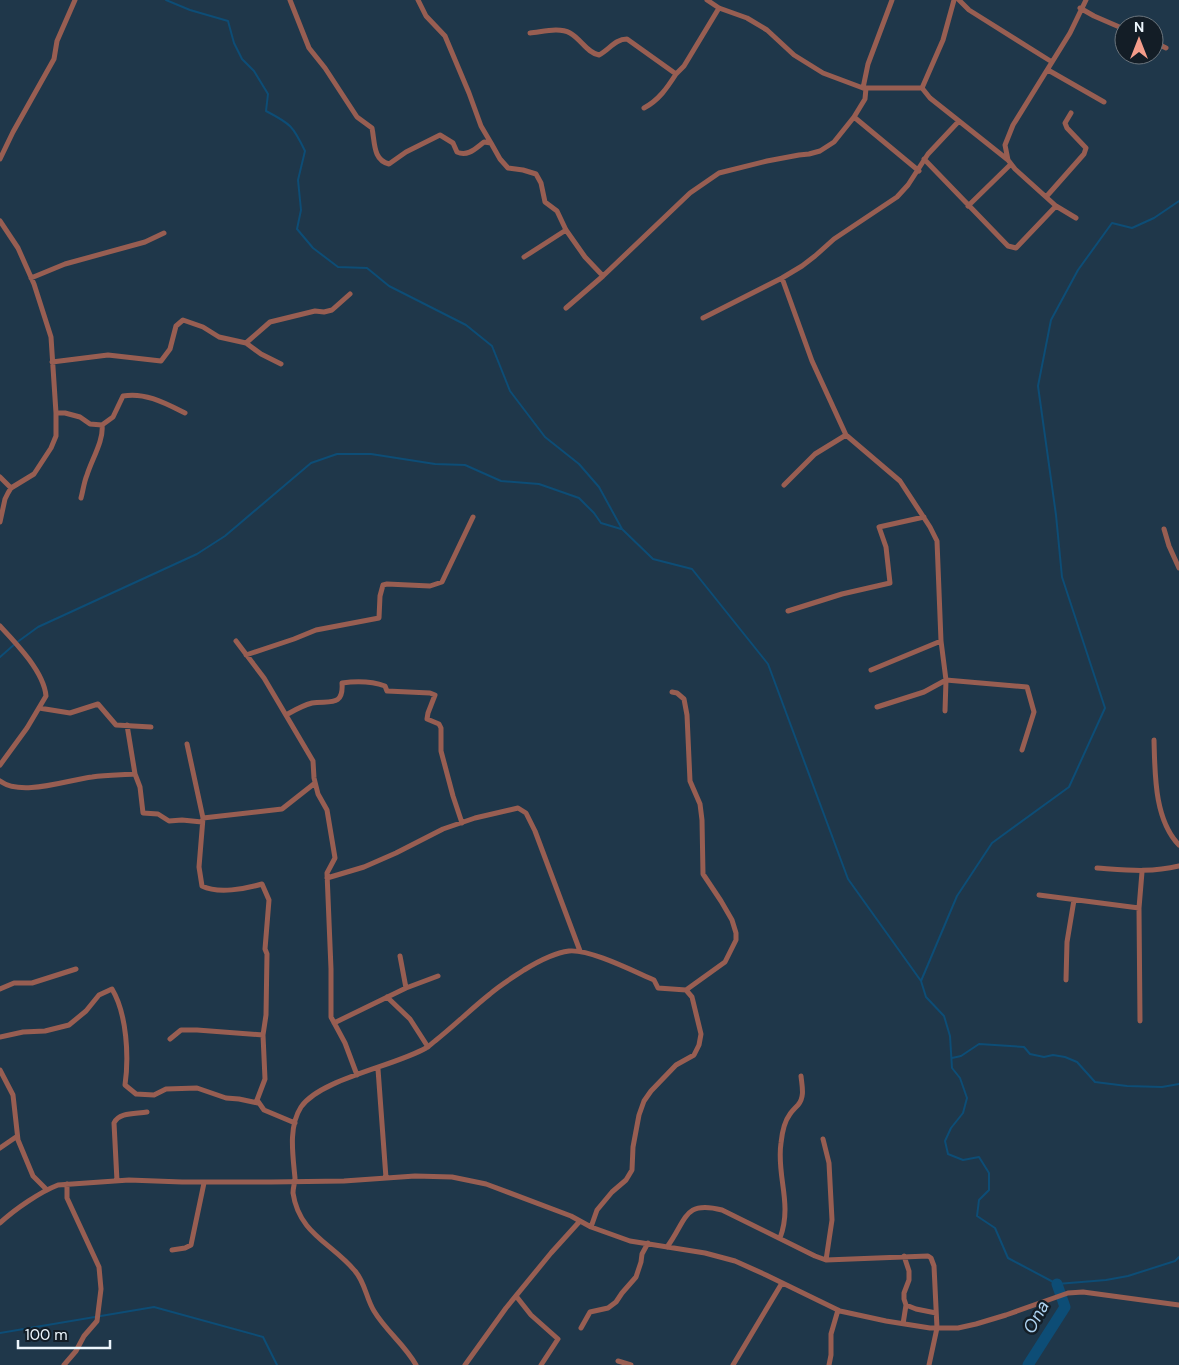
<svg xmlns="http://www.w3.org/2000/svg" width="1179" height="1365" font-family="'DM Sans',sans-serif">
<rect width="100%" height="100%" fill="#1f374a"/>
<g fill="none" stroke-linecap="round" stroke-linejoin="round">
<path stroke="#0d4d76" stroke-width="2" d="M 166,0 L 190,10 L 228,21 L 234,43 L 242,59 L 254,71 L 268,94 L 266,111 C 291,124 293,126 305,151 L 298,180 L 301,210 L 297,229 L 313,248 L 338,267 L 367,268 L 389,286 L 466,325 L 492,346 L 510,391 L 545,437 L 579,464 L 599,487 L 622,529 L 653,559 L 692,569 L 768,664 L 848,879 L 921,981 L 926,997 L 944,1016 L 950,1036 L 952,1068 L 960,1078 L 967,1098 L 963,1113 L 951,1128 L 945,1141 L 948,1154 L 963,1160 L 979,1157 L 989,1173 L 989,1190 L 979,1200 L 977,1216 L 995,1228 L 1008,1258 L 1057,1284 L 1106,1280 L 1128,1276 L 1175,1261 L 1179,1257
M 0,657 L 16,643 L 38,627 L 197,554 L 225,536 L 311,463 L 337,454 L 371,454 L 435,464 L 465,465 L 501,481 L 539,484 L 579,498 L 594,513 L 601,523 L 621,529
M 921,981 L 957,896 L 992,843 L 1069,787 L 1105,708 L 1062,577 L 1056,515 L 1038,386 L 1051,320 L 1078,270 L 1112,223 L 1132,228 L 1154,218 L 1179,201
M 952,1058 L 961,1056 L 979,1044 L 1024,1047 L 1030,1054 L 1044,1057 L 1053,1055 L 1065,1057 L 1077,1062 L 1095,1082 L 1127,1086 L 1162,1087 L 1179,1084
M 0,1333 L 154,1307 L 263,1337 L 277,1365"/>
<path stroke="#0d4d76" stroke-width="11" d="M 1028,1365 L 1065,1307 L 1057,1284"/>
<path stroke="#985e52" stroke-width="5" d="M 290,0 L 309,48 L 325,68 L 357,117 L 372,128 C 375,143 373,160 389,164 L 406,152 L 440,135 L 453,143 L 457,152 C 468,157 476,148 484,142 L 491,143 L 500,159 L 508,168 L 523,170 L 536,174 L 541,183 L 545,202 L 557,211 L 566,230 L 585,257 L 603,276
M 418,0 L 426,16 L 445,36 L 469,93 L 481,126 L 491,143
M 707,0 L 719,8 L 747,18 L 767,30 L 794,55 L 823,73 L 863,88 L 922,88
M 959,0 L 969,10 L 1052,62
M 1080,8 L 1094,16 L 1124,29
M 530,33 C 542,32 559,27 570,33 C 581,39 587,53 599,55 C 609,50 615,39 627,39 L 676,74 L 684,66 L 719,8
M 1154,42 L 1166,48
M 1048,70 L 1104,102
M 863,88 L 868,64 L 892,0
M 922,88 L 943,40 L 954,0
M 922,88 L 930,98 L 959,121
M 644,108 C 659,100 667,88 676,74
M 854,117 L 865,99 L 866,88
M 0,159 L 13,132 L 54,59 L 57,41 L 75,0
M 924,159 L 1008,246 L 1016,248 L 1056,206
M 1046,197 L 1084,154 L 1086,148 L 1067,128 L 1065,123 L 1071,113
M 968,206 L 1011,164
M 1076,218 L 1056,206 L 1015,169 L 1008,160 L 1005,145 L 1013,125 L 1070,33 L 1086,0
M 0,221 L 18,248 L 34,284 L 51,337 L 56,413 L 56,436 L 51,448 L 34,474 L 11,488 L 8,493 L 5,499 L 0,522
M 524,257 L 566,230
M 31,278 L 65,264 L 145,242 L 164,233
M 782,278 L 812,361 L 846,435 L 900,481 L 930,527 L 937,541 L 941,641 L 946,680 L 945,711
M 566,308 L 603,276 L 690,193 L 719,173 L 767,161 L 799,155 L 809,154 L 820,151 L 834,142 L 854,117 L 919,171
M 703,318 L 782,278 L 802,266 L 815,256 L 834,239 L 897,197 L 908,185 L 928,154 L 959,121 L 1008,160
M 246,343 L 270,322 L 315,311 L 324,312 L 332,310 L 350,294
M 52,362 L 108,355 L 161,361 L 170,349 L 176,326 L 183,320 L 203,327 L 219,337 L 246,343 L 261,354 L 281,364
M 56,413 L 65,413 L 80,417 L 90,424 L 102,425 L 113,417 L 123,396 C 145,392 165,403 185,413
M 0,477 L 11,488
M 784,485 L 815,454 L 846,435
M 81,498 C 83,491 84,482 87,475 C 92,459 104,440 102,425
M 1164,529 L 1169,546 L 1179,568
M 788,611 L 842,594 L 890,583 L 886,547 L 879,527 L 924,517
M 0,626 C 16,643 44,672 46,696 L 27,728 L 0,765
M 236,641 L 264,678 L 313,761 L 314,778 L 318,794 L 327,810 L 335,858 L 327,873 L 331,969 L 331,1017 L 345,1043 L 357,1075
M 246,655 L 294,639 L 316,630 L 379,618 L 380,596 L 383,585 L 387,584 L 430,586 L 442,582 L 473,517
M 871,670 L 941,641
M 672,692 L 677,693 L 684,699 L 687,715 L 690,781 L 700,804 L 702,820 L 703,874 L 721,901 L 732,920 L 736,933 L 736,940 L 725,962 L 686,990
M 877,707 L 924,692 L 946,680 L 1027,687 L 1034,712 L 1022,750
M 39,708 L 70,713 L 98,704 L 116,725 L 151,727
M 286,715 C 295,710 301,706 312,703 C 328,700 344,708 342,683 C 357,681 371,681 385,686 L 387,691 L 430,693 L 435,695 L 428,713 L 427,719 L 439,724 L 441,728 L 441,751 L 453,796 L 462,823
M 1154,740 C 1155,773 1154,819 1179,845
M 187,744 L 203,818 L 199,867 L 202,886 C 218,894 245,889 262,884 L 269,900 L 265,949 L 267,954 L 266,1015 L 263,1035 L 265,1079 L 257,1100 L 264,1110 L 295,1123
M 135,774 L 140,787 L 143,813 L 158,814 L 169,821 L 182,820 L 202,822
M 0,781 C 21,797 67,780 92,777 C 106,775 120,775 135,774 L 127,725
M 203,818 L 282,809 L 315,783
M 1097,868 C 1126,870 1151,873 1179,866
M 327,878 L 364,867 L 396,853 L 443,829 L 475,818 L 518,808 L 526,813 L 535,831 L 580,951
M 1039,895 L 1139,908
M 400,956 L 406,988 L 438,976
M 1066,980 L 1067,942 L 1074,900
M 0,989 L 14,983 L 32,983 L 76,969
M 387,997 L 410,1019 L 428,1047
M 1140,1021 L 1139,908 L 1142,872
M 334,1023 L 406,988
M 0,1037 L 23,1032 L 45,1031 L 69,1025 L 86,1011 L 99,995 L 112,989 C 127,1014 129,1057 125,1085 L 136,1094 L 154,1095 L 166,1089 L 197,1088 L 226,1098 L 239,1099 L 258,1103
M 170,1039 L 181,1030 L 197,1030 L 263,1035
M 378,1069 L 386,1178
M 0,1070 L 13,1095 L 18,1140 L 33,1176 L 47,1190
M 823,1139 L 829,1163 L 832,1220 L 826,1260
M 0,1148 L 16,1137
M 117,1181 L 114,1123 C 119,1112 136,1114 147,1112
M 0,1223 C 15,1209 40,1192 58,1185 L 129,1180 L 182,1182 L 271,1182 L 344,1181 L 415,1176 L 452,1177 L 486,1184 L 571,1216 L 591,1227 L 630,1241 L 705,1253 L 735,1261 L 766,1275 L 840,1311 L 886,1321 L 930,1328 L 958,1328 L 976,1324 L 1006,1315 L 1068,1293 L 1083,1292 L 1179,1305
M 780,1238 C 793,1203 776,1176 781,1143 C 782,1133 784,1122 790,1114 C 792,1111 795,1108 798,1105 C 805,1097 802,1086 801,1076
M 667,1247 C 687,1220 683,1200 722,1210 L 815,1256 L 826,1260 L 928,1256 L 931,1258 L 934,1266 L 937,1328 L 929,1365
M 172,1250 L 185,1248 L 191,1245 L 204,1183
M 516,1296 L 531,1315 L 558,1339 L 541,1365
M 906,1305 L 916,1309 L 936,1313
M 903,1324 L 906,1305 L 904,1299 L 904,1293 L 909,1280 L 909,1271 L 904,1256
M 581,1328 L 590,1312 L 608,1308 L 616,1302 L 622,1293 L 636,1277 L 641,1262 L 642,1254 L 648,1243
M 618,1361 L 631,1365
M 64,1365 L 76,1351 L 84,1336 L 97,1321 L 101,1289 L 99,1267 L 67,1198 L 67,1184
M 416,1365 C 405,1345 386,1331 374,1311 C 366,1298 365,1282 355,1271 C 332,1243 299,1234 293,1193 C 293,1187 295,1183 295,1178 C 293,1156 288,1127 301,1107 C 320,1079 395,1066 426,1048 C 430,1046 432,1043 435,1041 C 454,1026 471,1009 490,994 C 500,985 512,978 524,970 C 537,962 553,953 569,951 C 590,949 633,971 654,980 L 658,988 L 686,990 L 692,997 L 701,1034 L 699,1045 L 694,1055 L 676,1065 L 651,1091 L 644,1101 L 639,1115 L 633,1147 L 632,1170 L 626,1180 L 612,1192 L 597,1210 L 591,1227
M 465,1365 L 506,1308 L 551,1253 L 580,1221
M 733,1365 L 782,1283
M 829,1365 L 831,1355 L 831,1334 L 838,1310"/>
</g>
<g text-anchor="middle" stroke-width="5" stroke-linejoin="round" paint-order="stroke">
<g font-size="18" font-style="italic" fill="#aed3f1" stroke="#131d26">
<text transform="translate(1036 1317) rotate(-61)" y="6">Ona</text>
</g>
</g>
<g transform="translate(1139 40)"><circle r="24" fill="#131d26" stroke="#6a747c"/>
<path d="M0-4L9 19L0 12L-9 19Z" fill="#f49d8b"/>
<text y="-8" font-size="14" font-weight="bold" text-anchor="middle" fill="#edf6fd">N</text>
</g>
<path d="M18 1340v8h92v-8" fill="none" stroke="#edf6fd" stroke-width="2.5"/>
<text x="25" y="1340" font-size="15" fill="#edf6fd" stroke="#131d26" stroke-width="4" paint-order="stroke">100 m</text>
</svg>
